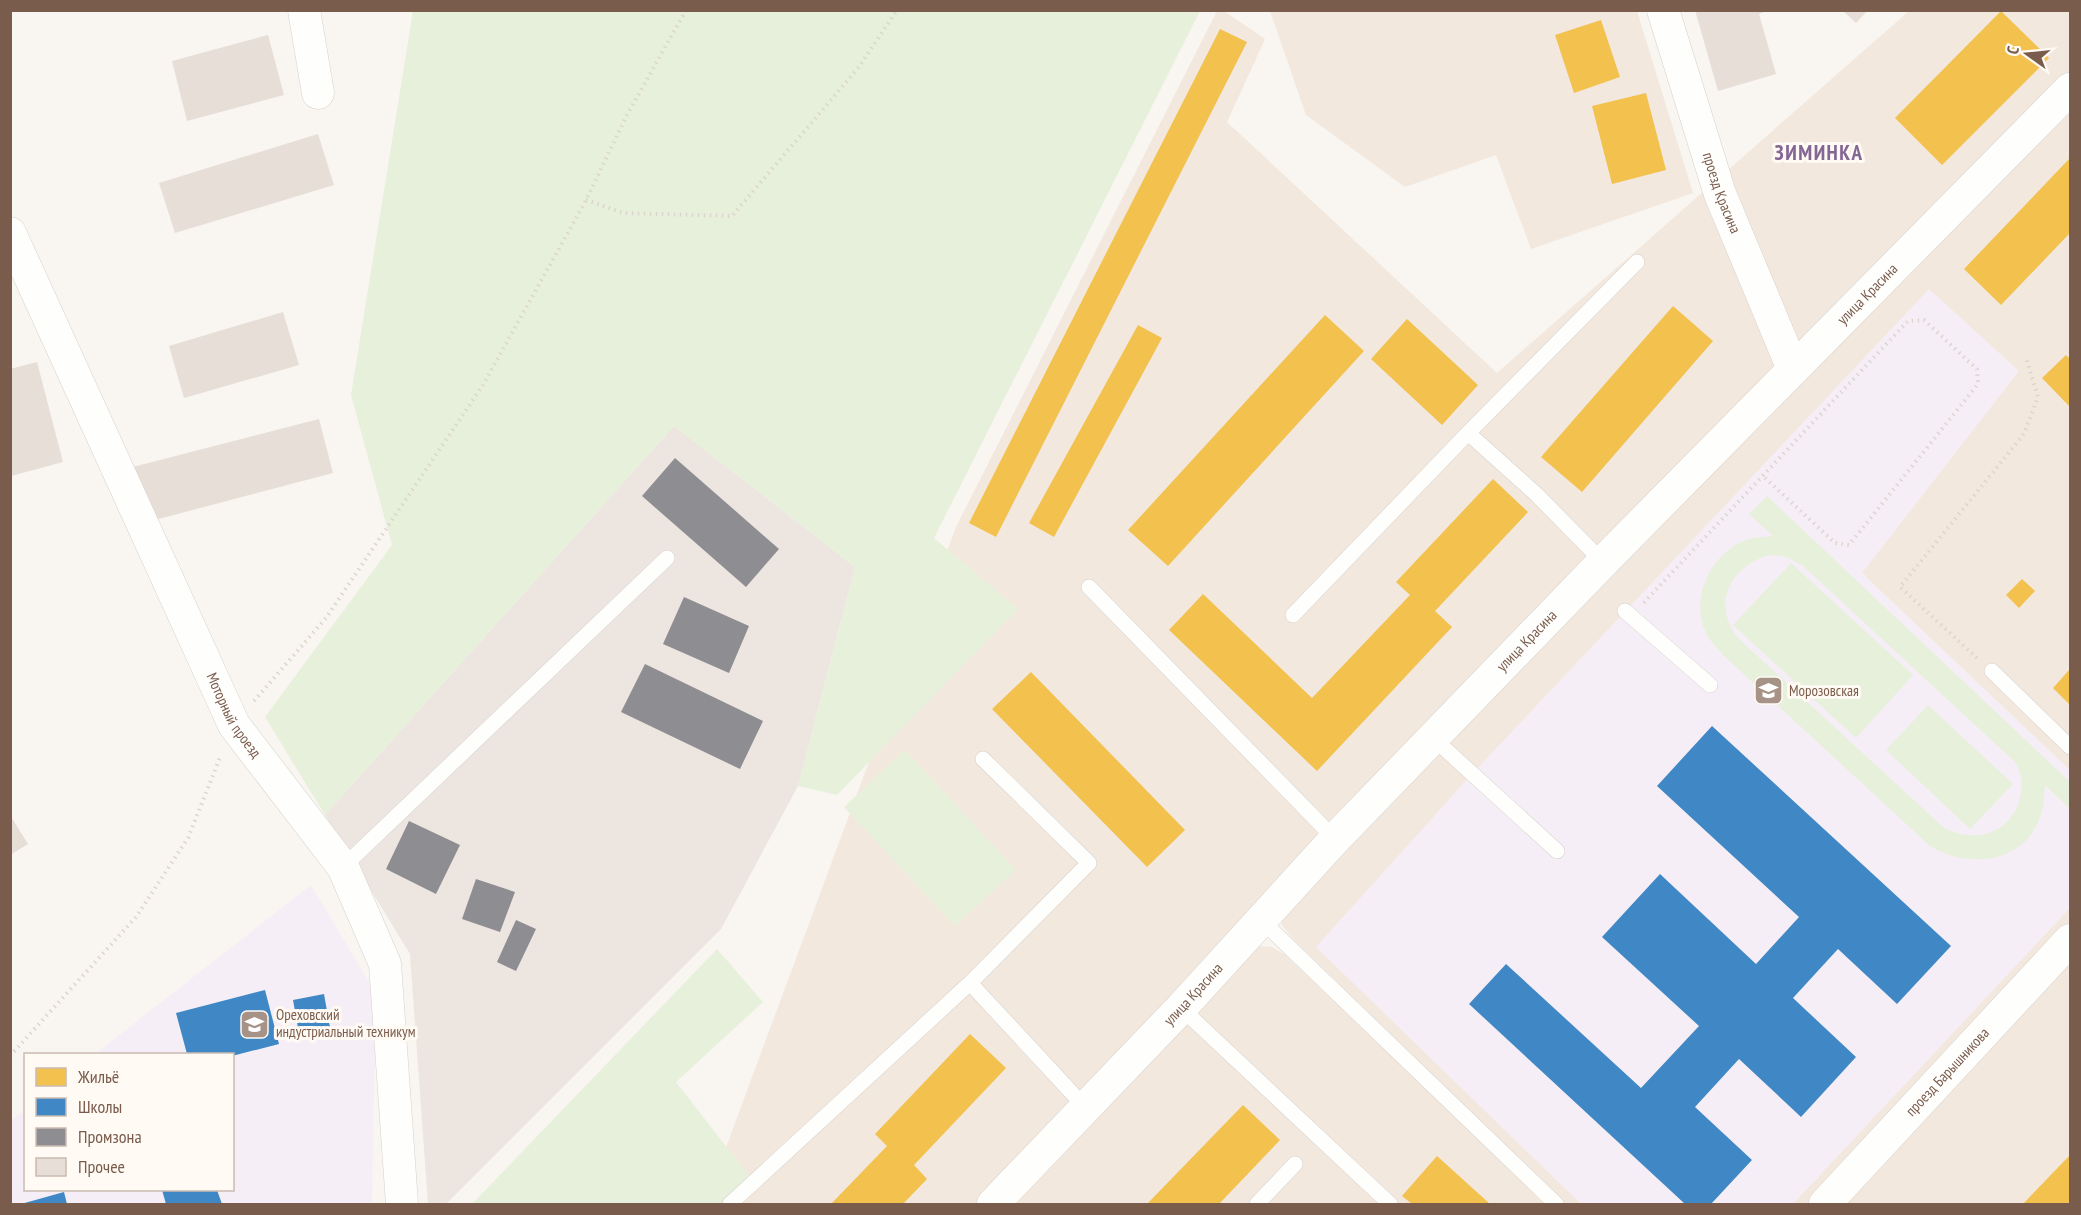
<svg xmlns="http://www.w3.org/2000/svg" width="2081" height="1215" font-family="'PT Sans Narrow',sans-serif">
<rect width="100%" height="100%" fill="#f9f5f0"/>
<path fill="#f2e8de" d="M 1217,11 L 1224,11 L 1265,39 L 1227,122 L 1497,373 L 1909,11 L 2070,11 L 2070,75 L 980,1204 L 705,1204 L 956,527 Z
M 1270,11 L 1637,11 L 1693,193 L 1531,249 L 1496,155 L 1405,187 L 1306,115 Z
M 2070,102 L 2070,1204 L 1565,1204 L 1292,938 L 1282,925 L 1282,914 Z
M 1260,946 L 1272,947 L 1284,954 L 1485,1145 L 1544,1204 L 1008,1204 L 1243,955 Z"/>
<path fill="#ede5e0" d="M 674,426 L 855,567 L 798,786 L 721,929 L 446,1204 L 428,1204 L 410,954 L 325,815 Z"/>
<path fill="#f6eef6" d="M 1929,289 L 2019,371 L 1862,573 L 2070,770 L 2070,908 L 1793,1204 L 1581,1204 L 1316,947 L 1472,774 Z
M 311,885 L 376,994 L 372,1204 L 11,1204 L 11,1121 L 25,1109 L 26,1190 L 232,1190 L 232,1054 L 95,1054 Z"/>
<path fill="#e7f0db" fill-rule="evenodd" d="M 413,11 L 1200,11 L 934,538 L 1018,609 L 837,795 L 798,786 L 855,567 L 674,426 L 325,815 L 265,717 L 392,545 L 351,395 Z
M 1767,496 L 2070,782 L 2070,809 L 2045,785 C 2044,796 2044,807 2040,817 C 2024,864 1967,869 1930,846 L 1723,655 C 1717,648 1710,641 1706,633 C 1689,598 1711,553 1746,540 C 1754,537 1764,537 1773,536 L 1749,514 ZM 1769,555 L 1786,557 L 1802,565 L 2014,761 C 2023,775 2023,786 2019,801 C 2009,835 1972,844 1943,827 L 1740,640 C 1711,607 1728,567 1769,555 Z
M 1791,563 L 1913,675 L 1856,738 L 1733,625 Z
M 1928,705 L 2013,784 L 1970,829 L 1886,750 Z
M 905,750 L 1016,870 L 955,926 L 844,807 Z
M 717,949 L 763,1002 L 676,1082 L 753,1181 L 725,1204 L 472,1204 Z"/>
<path fill="#f2c14e" d="M 2001,11 L 2049,58 L 1942,165 L 1895,118 Z
M 1601,20 L 1620,77 L 1574,93 L 1555,35 Z
M 1220,29 L 1247,42 L 996,537 L 969,523 Z
M 1646,93 L 1666,170 L 1612,184 L 1592,106 Z
M 2070,158 L 2070,233 L 2001,305 L 1964,269 Z
M 1673,306 L 1713,341 L 1582,492 L 1541,457 Z
M 1325,315 L 1364,351 L 1168,566 L 1128,530 Z
M 1407,319 L 1478,385 L 1442,425 L 1371,359 Z
M 1138,325 L 1162,338 L 1054,537 L 1029,523 Z
M 2066,355 L 2070,359 L 2070,407 L 2042,378 Z
M 1493,479 L 1528,512 L 1435,611 L 1452,627 L 1317,771 L 1169,630 L 1203,594 L 1312,698 L 1410,595 L 1396,582 Z
M 2022,579 L 2035,591 L 2019,608 L 2006,595 Z
M 2070,669 L 2070,705 L 2053,688 Z
M 1031,672 L 1185,830 L 1147,867 L 992,709 Z
M 970,1034 L 1006,1068 L 914,1165 L 927,1179 L 903,1204 L 831,1204 L 887,1146 L 875,1134 Z
M 1243,1105 L 1280,1140 L 1219,1204 L 1147,1204 Z
M 2070,1155 L 2070,1204 L 2023,1204 Z
M 1437,1156 L 1490,1204 L 1412,1204 L 1402,1196 Z"/>
<path fill="#3f88c5" d="M 1712,726 L 1951,946 L 1897,1004 L 1838,949 L 1793,998 L 1856,1057 L 1801,1117 L 1739,1059 L 1695,1107 L 1752,1160 L 1711,1204 L 1685,1204 L 1469,1004 L 1506,964 L 1641,1088 L 1699,1026 L 1602,937 L 1660,874 L 1756,964 L 1799,917 L 1657,786 Z
M 265,990 L 279,1044 L 232,1056 L 187,1054 L 176,1013 Z
M 324,994 L 331,1033 L 300,1039 L 293,1000 Z
M 162,1190 L 217,1190 L 222,1204 L 166,1204 Z
M 64,1192 L 67,1204 L 21,1204 Z"/>
<path fill="#8d8d92" d="M 675,458 L 779,549 L 746,587 L 642,496 Z
M 684,597 L 749,626 L 729,673 L 663,644 Z
M 645,664 L 763,721 L 740,769 L 621,712 Z
M 409,821 L 460,845 L 436,894 L 386,869 Z
M 476,879 L 515,892 L 500,932 L 462,919 Z
M 516,920 L 536,929 L 516,971 L 497,962 Z"/>
<path fill="#e6ded7" d="M 1695,10 L 1769,10 L 1759,14 L 1776,74 L 1718,91 Z
M 1842,10 L 1868,10 L 1856,23 Z
M 268,35 L 284,95 L 187,121 L 172,61 Z
M 318,134 L 334,185 L 175,233 L 159,183 Z
M 283,312 L 299,365 L 184,398 L 169,346 Z
M 37,362 L 63,462 L 11,476 L 10,369 Z
M 319,419 L 333,473 L 147,522 L 133,467 Z
M 10,815 L 28,844 L 10,855 Z"/>
<g fill="none" stroke-linecap="round" stroke-linejoin="round">
<defs>
<path id="lane" d="M 1468,433 L 1536,494 L 1603,562
M 1089,587 L 1335,839
M 1625,611 L 1710,685
M 1293,615 L 1468,433 L 1637,262
M 1992,671 L 2070,747
M 1433,738 L 1557,851
M 343,867 L 667,558
M 1262,921 L 1556,1204
M 970,983 L 1085,1107
M 1181,1008 L 1390,1204
M 730,1204 L 970,983 L 1089,863 L 983,759
M 1257,1204 L 1295,1164"/>
<g id="street">
<path d="M 304,10 L 318,93"/>
<path id="s1" d="M 1663,10 L 1720,194 L 1793,369"/>
<path id="s2" d="M 10,233 L 234,725 L 343,867 L 385,964 L 402,1204"/>
<path id="s3" d="M 993,1204 L 1181,1008 L 1335,839 L 1603,562 L 2070,89"/>
<path id="s4" d="M 1825,1204 L 2070,940"/>
</g>
</defs>
<use href="#lane" stroke="#d7d1cb" stroke-width="16"/>
<use href="#street" stroke="#d7d1cb" stroke-width="33"/>
<path stroke="#dcd5d0" stroke-width="4" stroke-dasharray="1.5 4.5" stroke-linecap="butt" d="M 586,200 L 623,213 L 732,216 L 859,67 L 897,10
M 1644,603 L 1650,596 L 1908,321 L 1924,320 L 1977,369 L 1978,384 L 1849,545 L 1835,543 L 1763,476
M 1977,658 L 1900,587 L 2024,434 L 2038,397 L 2026,358
M 254,701 L 326,618 L 483,385 L 586,200 L 627,115 L 686,10
M 10,1056 L 136,917 L 188,838 L 221,755"/>
<use href="#lane" stroke="#fefefd" stroke-width="15"/>
<use href="#street" stroke="#fefefd" stroke-width="32"/>
</g>
<defs>
<symbol id="school-square" viewBox="-11 -11 22 22"><rect x="-9" y="-9" width="18" height="18" rx="4" fill="#a69286" stroke="#fffaf3"/><path d="M0-5L7-2L0 1L-7-2ZM-4 1L0 2.5L4 1V4Q0 6-4 4Z" fill="#fff"/></symbol>
<symbol id="university-square" viewBox="-11 -11 22 22"><rect x="-9" y="-9" width="18" height="18" rx="4" fill="#a69286" stroke="#fffaf3"/><path d="M0-5L7-2L0 1L-7-2ZM-4 1L0 2.5L4 1V4Q0 6-4 4Z" fill="#fff"/></symbol>
</defs>
<g fill-rule="evenodd">
<use href="#school-square" x="1752" y="674" width="33" height="33"/>
<use href="#university-square" x="238" y="1008" width="33" height="33"/>
</g>
<g text-anchor="middle" stroke-width="6" stroke-linejoin="round" paint-order="stroke">
<g font-size="15" fill="#7a5c4d" stroke="#fffaf3">
<text dy="5" stroke="none"><textPath href="#s1" startOffset="192">проезд Красина</textPath></text>
<text dy="5" stroke="none"><textPath href="#s3" startOffset="1262">улица Красина</textPath></text>
<text dy="5" stroke="none"><textPath href="#s3" startOffset="776">улица Красина</textPath></text>
<text dy="5" stroke="none"><textPath href="#s2" startOffset="532">Моторный проезд</textPath></text>
<text dy="5" stroke="none"><textPath href="#s3" startOffset="290">улица Красина</textPath></text>
<text dy="5" stroke="none"><textPath href="#s4" startOffset="180">проезд Барышникова</textPath></text>
</g>
<g font-size="15" fill="#7a5c4d" stroke="#fffaf3" text-anchor="start">
<text x="1789" y="696">Морозовская</text>
<text x="276" y="1020">Ореховский<tspan x="276" dy="17">индустриальный техникум</tspan></text>
</g>
<g font-size="21" font-weight="bold" letter-spacing="1.5" fill="#846695" stroke="#fffaf3">
<text x="1819" y="160">ЗИМИНКА</text>
</g>
</g>
<rect width="2081" height="1215" fill="none" stroke="#7a5c4d" stroke-width="24"/>
<rect x="24" y="1053" width="210" height="138" fill="#fffaf3" stroke="#cabbb1" stroke-width="1.5"/>
<rect x="36" y="1068" width="30" height="18" fill="#f2c14e" stroke="#cabbb1" stroke-width="1.5"/>
<text x="78" y="1083" font-size="18" fill="#7a5c4d">Жильё</text>
<rect x="36" y="1098" width="30" height="18" fill="#3f88c5" stroke="#cabbb1" stroke-width="1.5"/>
<text x="78" y="1113" font-size="18" fill="#7a5c4d">Школы</text>
<rect x="36" y="1128" width="30" height="18" fill="#8d8d92" stroke="#cabbb1" stroke-width="1.5"/>
<text x="78" y="1143" font-size="18" fill="#7a5c4d">Промзона</text>
<rect x="36" y="1158" width="30" height="18" fill="#e6ded7" stroke="#cabbb1" stroke-width="1.5"/>
<text x="78" y="1173" font-size="18" fill="#7a5c4d">Прочее</text>
<g transform="translate(2027 54) rotate(285)" stroke="#fffaf3" stroke-width="4.5" paint-order="stroke">
<path d="M0-4.5L10 22L0 15L-10 22Z" fill="#7a5c4d"/>
<text y="-9" font-size="16" font-weight="bold" text-anchor="middle" fill="#7a5c4d">С</text>
</g>
</svg>
